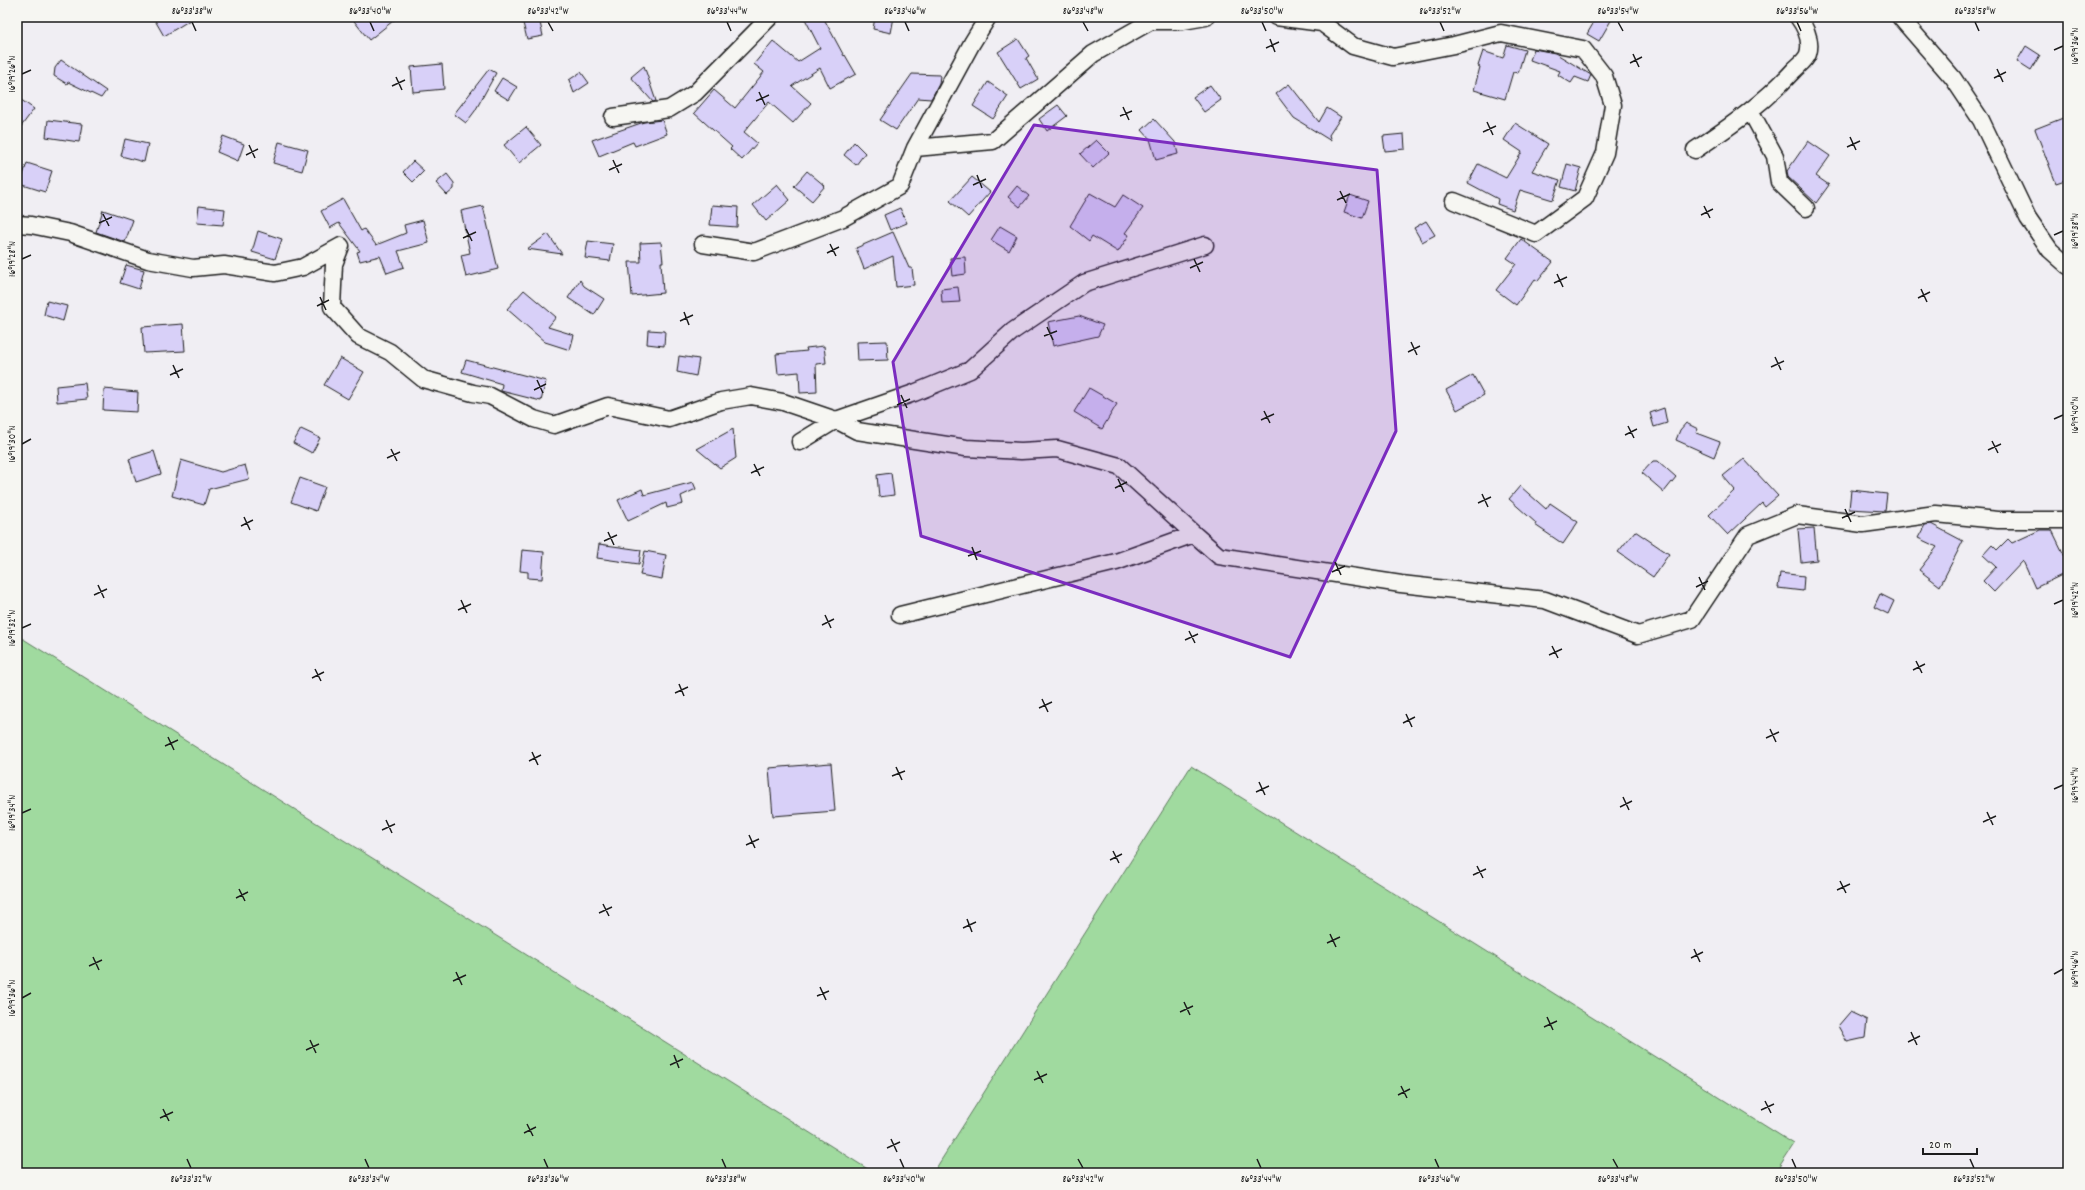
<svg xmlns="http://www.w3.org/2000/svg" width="2085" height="1190" font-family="Dekko,sans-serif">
<rect width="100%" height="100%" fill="#f0eef3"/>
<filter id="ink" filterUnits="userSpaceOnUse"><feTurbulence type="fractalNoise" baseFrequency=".025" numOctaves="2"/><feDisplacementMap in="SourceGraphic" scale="8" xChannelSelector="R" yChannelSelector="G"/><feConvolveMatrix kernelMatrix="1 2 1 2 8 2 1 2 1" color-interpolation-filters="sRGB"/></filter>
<g filter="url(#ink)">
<path fill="#a0da9f" stroke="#5e7b5e" d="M 17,635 L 874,1173 L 17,1173 Z
M 1191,766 L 1794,1144 L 1775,1173 L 933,1173 Z"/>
<path fill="#d8d0f8" stroke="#1c1c1c" d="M 153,17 L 195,17 L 164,36 Z
M 351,17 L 398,17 L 369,40 Z
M 804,17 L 823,17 L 844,56 L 845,55 L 856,74 L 830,88 L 820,68 L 792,86 L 811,103 L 793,123 L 769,102 L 744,132 L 757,143 L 742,160 L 730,149 L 732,147 L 694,113 L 714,90 L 735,108 L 764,72 L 754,64 L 773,41 L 798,62 L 820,48 Z
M 875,17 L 894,17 L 891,33 L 873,29 Z
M 1597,17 L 1613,17 L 1599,41 L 1587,34 Z
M 539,18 L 543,36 L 527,39 L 523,23 Z
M 1018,39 L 1029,56 L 1026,58 L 1038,79 L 1021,89 L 998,52 Z
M 1507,45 L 1525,50 L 1518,73 L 1513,72 L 1505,99 L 1474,90 L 1480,67 L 1478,66 L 1483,51 L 1503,58 Z
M 2026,46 L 2040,55 L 2031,70 L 2017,61 Z
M 1534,49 L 1555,53 L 1591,75 L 1588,82 L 1575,77 L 1571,83 L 1558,75 L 1560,71 L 1530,60 Z
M 61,60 L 106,91 L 101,98 L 68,82 L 67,84 L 54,76 L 55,68 Z
M 442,64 L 444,89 L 413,92 L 411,67 Z
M 644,66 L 656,101 L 653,102 L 631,77 Z
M 489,69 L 496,73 L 475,111 L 466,123 L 454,114 Z
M 581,72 L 589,83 L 574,93 L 569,80 Z
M 912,74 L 940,75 L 939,84 L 931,99 L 918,98 L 896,130 L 880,120 Z
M 502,78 L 517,87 L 509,100 L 494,91 Z
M 988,82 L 1008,96 L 993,119 L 973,106 Z
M 1289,84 L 1319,122 L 1327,108 L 1341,117 L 1329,135 L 1331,141 L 1294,118 L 1276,94 Z
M 1210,85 L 1221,100 L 1204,112 L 1193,97 Z
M 17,97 L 34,109 L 17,132 Z
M 1058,105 L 1067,116 L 1047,131 L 1039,119 Z
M 2068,116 L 2068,179 L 2056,183 L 2035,129 Z
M 1154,119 L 1175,142 L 1178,154 L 1156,160 L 1150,139 L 1142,130 Z
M 48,120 L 82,124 L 79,142 L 46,137 Z
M 662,120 L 667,134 L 635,146 L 633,142 L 599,156 L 592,140 L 644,122 Z
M 1515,123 L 1548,144 L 1532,171 L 1560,180 L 1553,200 L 1520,190 L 1513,210 L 1497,204 L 1498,199 L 1468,183 L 1478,164 L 1506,178 L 1522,152 L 1504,140 Z
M 526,127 L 541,145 L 519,163 L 504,145 Z
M 1404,134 L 1405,149 L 1385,151 L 1383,136 Z
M 223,136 L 244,144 L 238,161 L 217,152 Z
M 125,139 L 148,144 L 144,162 L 121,156 Z
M 1096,140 L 1109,153 L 1093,168 L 1080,154 Z
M 1808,141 L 1830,156 L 1816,176 L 1829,185 L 1816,203 L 1788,177 L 1787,171 Z
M 279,142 L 308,150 L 302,171 L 273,163 Z
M 854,142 L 865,153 L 856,165 L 844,155 Z
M 413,161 L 424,171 L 413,182 L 403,172 Z
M 27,163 L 52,171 L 45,192 L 20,184 Z
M 1567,164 L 1581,168 L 1575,191 L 1561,187 Z
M 807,171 L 825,186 L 812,201 L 794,186 Z
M 447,174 L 454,183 L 454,189 L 447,195 L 436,183 Z
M 972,177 L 990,192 L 968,217 L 950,201 Z
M 777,184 L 790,200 L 766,221 L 753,205 Z
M 1017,186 L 1029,196 L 1020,207 L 1008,197 Z
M 1090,193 L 1115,207 L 1123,195 L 1143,208 L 1125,233 L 1129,235 L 1118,252 L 1092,236 L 1089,241 L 1070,226 Z
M 1350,195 L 1368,201 L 1362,218 L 1344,212 Z
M 343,199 L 361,231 L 364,229 L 376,245 L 406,233 L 404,225 L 423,220 L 429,243 L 398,251 L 404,267 L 387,273 L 380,256 L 360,261 L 357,252 L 360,251 L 339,223 L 330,228 L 321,211 Z
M 712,205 L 738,207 L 737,227 L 710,225 Z
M 199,206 L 225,209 L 223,225 L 197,223 Z
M 483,206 L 498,269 L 466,277 L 461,255 L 470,253 L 461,211 Z
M 900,208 L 907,223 L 890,230 L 884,215 Z
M 103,210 L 133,220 L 125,242 L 96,232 Z
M 1426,221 L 1435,235 L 1422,242 L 1414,228 Z
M 1000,226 L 1017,236 L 1009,251 L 991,240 Z
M 258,231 L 282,239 L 275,259 L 252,252 Z
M 893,232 L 909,268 L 912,268 L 914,285 L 896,287 L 893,256 L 864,269 L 856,248 Z
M 548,234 L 562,254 L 527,249 Z
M 1521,239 L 1553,262 L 1538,281 L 1535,279 L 1516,305 L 1496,290 L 1516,264 L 1507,258 Z
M 588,241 L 613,244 L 610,261 L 585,258 Z
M 661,242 L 663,262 L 661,262 L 663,293 L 632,296 L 629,262 L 641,262 L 640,243 Z
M 965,257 L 966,274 L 952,276 L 950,258 Z
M 126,265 L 144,270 L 139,289 L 120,283 Z
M 580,280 L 584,286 L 604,299 L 594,315 L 568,298 Z
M 958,287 L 960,302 L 942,303 L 941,289 Z
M 524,290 L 556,317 L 548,327 L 574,335 L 570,350 L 545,342 L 507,309 Z
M 47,301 L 67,306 L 63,321 L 44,315 Z
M 1079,316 L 1103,325 L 1098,336 L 1053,346 L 1048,322 Z
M 183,324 L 185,351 L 144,353 L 142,327 Z
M 648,330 L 665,331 L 664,346 L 647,344 Z
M 887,341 L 888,360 L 858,361 L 857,342 Z
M 824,346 L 826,363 L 816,364 L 817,392 L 800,393 L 799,372 L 778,374 L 776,354 L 807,351 L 806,348 Z
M 679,356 L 699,359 L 696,376 L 677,372 Z
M 340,358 L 364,372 L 348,399 L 324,385 Z
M 466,360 L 546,381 L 541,401 L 501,391 L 502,384 L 462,372 Z
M 1473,375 L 1484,395 L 1457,410 L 1446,390 Z
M 85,383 L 87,399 L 57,402 L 56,386 Z
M 1089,388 L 1117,404 L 1102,429 L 1074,412 Z
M 104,389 L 138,392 L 137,412 L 103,410 Z
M 1664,408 L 1667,423 L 1654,427 L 1650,413 Z
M 1686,423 L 1698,429 L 1696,433 L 1720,442 L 1714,457 L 1676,440 L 1680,430 Z
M 301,429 L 320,438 L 312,453 L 293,443 Z
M 733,429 L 736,458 L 720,468 L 697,449 Z
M 154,451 L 161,474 L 136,482 L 129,459 Z
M 1744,459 L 1778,496 L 1765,507 L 1762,503 L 1728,535 L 1709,515 L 1735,490 L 1723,476 Z
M 181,460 L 221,472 L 245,465 L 249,479 L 209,489 L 204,505 L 172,496 Z
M 1653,461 L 1658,461 L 1676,477 L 1664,492 L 1642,473 Z
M 891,473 L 894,495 L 879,497 L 877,475 Z
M 300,478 L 325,487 L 316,511 L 291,502 Z
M 693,482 L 696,489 L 681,496 L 683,504 L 667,508 L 666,503 L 628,521 L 618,500 L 642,489 L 644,495 Z
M 1520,486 L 1546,509 L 1550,503 L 1578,522 L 1563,544 L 1535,525 L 1536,523 L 1509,499 Z
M 1851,490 L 1887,494 L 1885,511 L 1849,509 Z
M 1931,524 L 1963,541 L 1940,586 L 1919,570 L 1937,547 L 1918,538 L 1925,525 Z
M 1814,528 L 1817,560 L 1801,562 L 1798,529 Z
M 2040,530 L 2052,530 L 2068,563 L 2068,572 L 2035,588 L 2023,561 L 1994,592 L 1983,581 L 1996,567 L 1983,555 L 1992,545 L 1997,550 L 2008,539 L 2012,543 Z
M 1635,531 L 1669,554 L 1653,577 L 1618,552 Z
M 599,544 L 641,550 L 639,564 L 597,558 Z
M 522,550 L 544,552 L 542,579 L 528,578 L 528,572 L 520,571 Z
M 645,551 L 666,555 L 662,579 L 640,575 Z
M 1780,573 L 1804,576 L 1803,591 L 1778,588 Z
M 1880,594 L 1894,601 L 1888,614 L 1874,607 Z
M 831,763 L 835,811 L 773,816 L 769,768 Z
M 1850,1012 L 1867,1020 L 1865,1038 L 1847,1042 L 1838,1026 Z"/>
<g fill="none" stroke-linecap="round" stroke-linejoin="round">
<defs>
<path id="street" d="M 1276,17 L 1322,23 L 1353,46 L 1393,57 L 1454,45 L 1501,33 L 1583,49 L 1604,76 L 1613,105 L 1605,153 L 1585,198 L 1536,234 L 1454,201
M 1900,17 L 1953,78 L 1981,120 L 2028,218 L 2050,250 L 2068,266
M 1751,112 L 1775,156 L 1779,182 L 1806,208
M 613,117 L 669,109 L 695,93 L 770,17
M 915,148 L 993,141 L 1093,54 L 1151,21 L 1183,21 L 1206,17
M 1695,150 C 1731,126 1765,102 1794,70 C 1799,65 1806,60 1808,54 C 1812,41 1806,28 1798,17
M 17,224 L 31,225 L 70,233 L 148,260 L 193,268 L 224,265 L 275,273 L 303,267 L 341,246
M 703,244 L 754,252 L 843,218 L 900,186 L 915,148 L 972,43 L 988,17
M 341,246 L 334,264 L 332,307 L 358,336 L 390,352 L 423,379 L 473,393 L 490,396 L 534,419 L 554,425 L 608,406 L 669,419 L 721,401 L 751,396 L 783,402 L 836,420 L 857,431 L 966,448 L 1021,451 L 1057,449 L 1119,466 L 1194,534
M 800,442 L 836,420 L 914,393 L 970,370 L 1013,331 L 1084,283 L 1205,245
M 900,615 L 1116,562 L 1194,534 L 1219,556 L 1401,584 L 1545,600 L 1638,635 L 1692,619 L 1748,535 L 1797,515 L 1863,524 L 1936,514 L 1998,520 L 2068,520"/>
</defs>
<use href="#street" stroke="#1c1c1c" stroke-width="19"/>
<use href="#street" stroke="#f6f6f2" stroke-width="16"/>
</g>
</g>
<path fill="#7b2cbf" fill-opacity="0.2" stroke="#7b2cbf" stroke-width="3" stroke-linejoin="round" d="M 1034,125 L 1377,170 L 1396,431 L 1290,657 L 921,536 L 893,362 Z"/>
<path fill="none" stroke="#1c1c1c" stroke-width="1.5" d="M 192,22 L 196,31M 370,22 L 374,31M 548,22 L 553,31M 727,22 L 731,31M 905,22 L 909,31M 1083,22 L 1088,31M 1262,22 L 1266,31M 1440,22 L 1444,31M 1618,22 L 1623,31M 1797,22 L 1801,31M 1975,22 L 1979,31M 1270,39 L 1275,52M 1266,48 L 1279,42M 2054,50 L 2063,46M 1633,54 L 1639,67M 1630,63 L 1642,57M 1997,69 L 2003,82M 22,74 L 31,70M 396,77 L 402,90M 1994,78 L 2006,72M 392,86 L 405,80M 759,92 L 765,105M 756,101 L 769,95M 1123,107 L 1129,120M 1120,116 L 1132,111M 1487,122 L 1493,135M 1483,132 L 1496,126M 1850,137 L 1856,150M 249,145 L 255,158M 1847,147 L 1860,141M 246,155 L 258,149M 613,160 L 619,173M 609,170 L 622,164M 977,175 L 982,188M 973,185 L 986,179M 1340,191 L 1346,203M 1337,200 L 1350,194M 1704,206 L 1710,218M 103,214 L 109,226M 1701,215 L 1713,209M 99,223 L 112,217M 466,229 L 472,241M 2054,235 L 2063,231M 463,238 L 476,232M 830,244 L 836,256M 827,253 L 839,247M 22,259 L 31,255M 1194,259 L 1200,272M 1190,268 L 1203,262M 1557,274 L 1563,287M 1554,283 L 1567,277M 1921,289 L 1927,302M 320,297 L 326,310M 1918,298 L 1930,292M 317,306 L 329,300M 684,312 L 689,325M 680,321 L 693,315M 1047,327 L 1053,340M 1044,336 L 1057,331M 1411,342 L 1417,355M 1408,352 L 1420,346M 1775,357 L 1781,370M 173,365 L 179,378M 1771,367 L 1784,361M 170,375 L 183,369M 537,380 L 543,393M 534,390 L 546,384M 901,395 L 907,408M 897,405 L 910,399M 1264,411 L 1270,423M 2054,419 L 2063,415M 1261,420 L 1274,414M 1628,426 L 1634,438M 1625,435 L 1637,429M 1992,441 L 1998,453M 22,444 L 31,439M 391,449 L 397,461M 1988,450 L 2001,444M 387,458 L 400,452M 754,464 L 760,476M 751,473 L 764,467M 1118,479 L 1124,492M 1115,488 L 1127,482M 1482,494 L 1488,507M 1478,503 L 1491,497M 1845,509 L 1851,522M 244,517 L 250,530M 1842,518 L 1855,512M 241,526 L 253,520M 608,532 L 614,545M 604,541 L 617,535M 972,547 L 977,560M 968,556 L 981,551M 1335,562 L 1341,575M 1332,572 L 1345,566M 1699,577 L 1705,590M 98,585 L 104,598M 1696,587 L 1708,581M 94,595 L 107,589M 461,600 L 467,613M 2054,604 L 2063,600M 458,610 L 471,604M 825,615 L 831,628M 822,625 L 834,619M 22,628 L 31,624M 1189,631 L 1195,643M 1185,640 L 1198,634M 1552,646 L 1558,658M 1549,655 L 1562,649M 1916,661 L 1922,673M 315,669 L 321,681M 1913,670 L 1925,664M 312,678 L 324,672M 679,684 L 684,696M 675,693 L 688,687M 1042,699 L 1048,712M 1039,708 L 1052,702M 1406,714 L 1412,727M 1403,723 L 1415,717M 1770,729 L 1776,742M 168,737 L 174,750M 1766,738 L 1779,732M 165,746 L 178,740M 532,752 L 538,765M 529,761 L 541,755M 896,767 L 902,780M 892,776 L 905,771M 1259,782 L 1265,795M 2054,789 L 2063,785M 1256,792 L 1269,786M 1623,797 L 1629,810M 1620,807 L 1632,801M 1987,812 L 1993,825M 22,813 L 31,809M 386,820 L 392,833M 1983,822 L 1996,816M 382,830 L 395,824M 749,835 L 755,848M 746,845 L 759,839M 1113,851 L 1119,863M 1110,860 L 1122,854M 1477,866 L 1483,878M 1473,875 L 1486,869M 1840,881 L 1846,893M 239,889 L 245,901M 1837,890 L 1850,884M 236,898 L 248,892M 603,904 L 609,916M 599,913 L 612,907M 967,919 L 972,932M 963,928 L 976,922M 1330,934 L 1336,947M 1327,943 L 1340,937M 1694,949 L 1700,962M 93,957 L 99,970M 1691,958 L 1703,952M 89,966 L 102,960M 456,972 L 462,985M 2054,974 L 2063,969M 453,981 L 466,975M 820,987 L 826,1000M 817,996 L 829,991M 22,998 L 31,993M 1184,1002 L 1190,1015M 1180,1012 L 1193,1006M 1547,1017 L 1553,1030M 1544,1027 L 1557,1021M 1911,1032 L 1917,1045M 310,1040 L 316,1053M 1908,1042 L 1920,1036M 306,1050 L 319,1044M 674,1055 L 679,1068M 670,1065 L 683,1059M 1037,1071 L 1043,1083M 1034,1080 L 1047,1074M 1401,1086 L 1407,1098M 1398,1095 L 1410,1089M 1765,1101 L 1771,1113M 163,1109 L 169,1121M 1761,1110 L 1774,1104M 160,1118 L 173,1112M 527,1124 L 533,1136M 524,1133 L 536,1127M 891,1139 L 897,1152M 887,1148 L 900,1142M 187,1159 L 191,1168M 365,1159 L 369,1168M 544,1159 L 548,1168M 722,1159 L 726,1168M 900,1159 L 904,1168M 1078,1159 L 1083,1168M 1257,1159 L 1261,1168M 1435,1159 L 1439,1168M 1613,1159 L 1618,1168M 1792,1159 L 1796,1168M 1970,1159 L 1974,1168"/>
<rect width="2085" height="1190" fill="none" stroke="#f6f6f2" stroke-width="44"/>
<path d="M1923 1148v6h54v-6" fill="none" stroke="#1c1c1c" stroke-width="2"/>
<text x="1929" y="1148" font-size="12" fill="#1c1c1c" stroke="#f6f6f2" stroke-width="3" paint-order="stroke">20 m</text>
<rect x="22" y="22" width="2041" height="1146" fill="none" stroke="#1c1c1c" stroke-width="1.5"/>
<g font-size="10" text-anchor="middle" fill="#1c1c1c">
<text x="192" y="14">86°33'38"W</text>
<text x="370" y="14">86°33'40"W</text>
<text x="548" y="14">86°33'42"W</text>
<text x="727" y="14">86°33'44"W</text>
<text x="905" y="14">86°33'46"W</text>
<text x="1083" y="14">86°33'48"W</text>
<text x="1262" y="14">86°33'50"W</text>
<text x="1440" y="14">86°33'52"W</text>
<text x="1618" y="14">86°33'54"W</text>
<text x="1797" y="14">86°33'56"W</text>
<text x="1975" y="14">86°33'58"W</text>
<text transform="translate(2074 46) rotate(-90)" y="4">16°19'36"N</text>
<text transform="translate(11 74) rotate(-90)" y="4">16°19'26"N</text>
<text transform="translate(2074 231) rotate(-90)" y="4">16°19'38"N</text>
<text transform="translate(11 259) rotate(-90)" y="4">16°19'28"N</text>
<text transform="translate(2074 415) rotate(-90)" y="4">16°19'40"N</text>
<text transform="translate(11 444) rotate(-90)" y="4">16°19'30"N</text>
<text transform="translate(2074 600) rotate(-90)" y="4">16°19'42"N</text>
<text transform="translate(11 628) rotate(-90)" y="4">16°19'32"N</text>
<text transform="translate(2074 785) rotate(-90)" y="4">16°19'44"N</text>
<text transform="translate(11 813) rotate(-90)" y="4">16°19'34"N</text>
<text transform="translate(2074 969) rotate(-90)" y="4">16°19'46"N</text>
<text transform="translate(11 998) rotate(-90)" y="4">16°19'36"N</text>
<text x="191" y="1182">86°33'32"W</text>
<text x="369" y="1182">86°33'34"W</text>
<text x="548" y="1182">86°33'36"W</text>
<text x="726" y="1182">86°33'38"W</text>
<text x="904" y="1182">86°33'40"W</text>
<text x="1083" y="1182">86°33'42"W</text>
<text x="1261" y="1182">86°33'44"W</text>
<text x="1439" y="1182">86°33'46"W</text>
<text x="1618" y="1182">86°33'48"W</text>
<text x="1796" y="1182">86°33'50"W</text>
<text x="1974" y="1182">86°33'52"W</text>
</g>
</svg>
